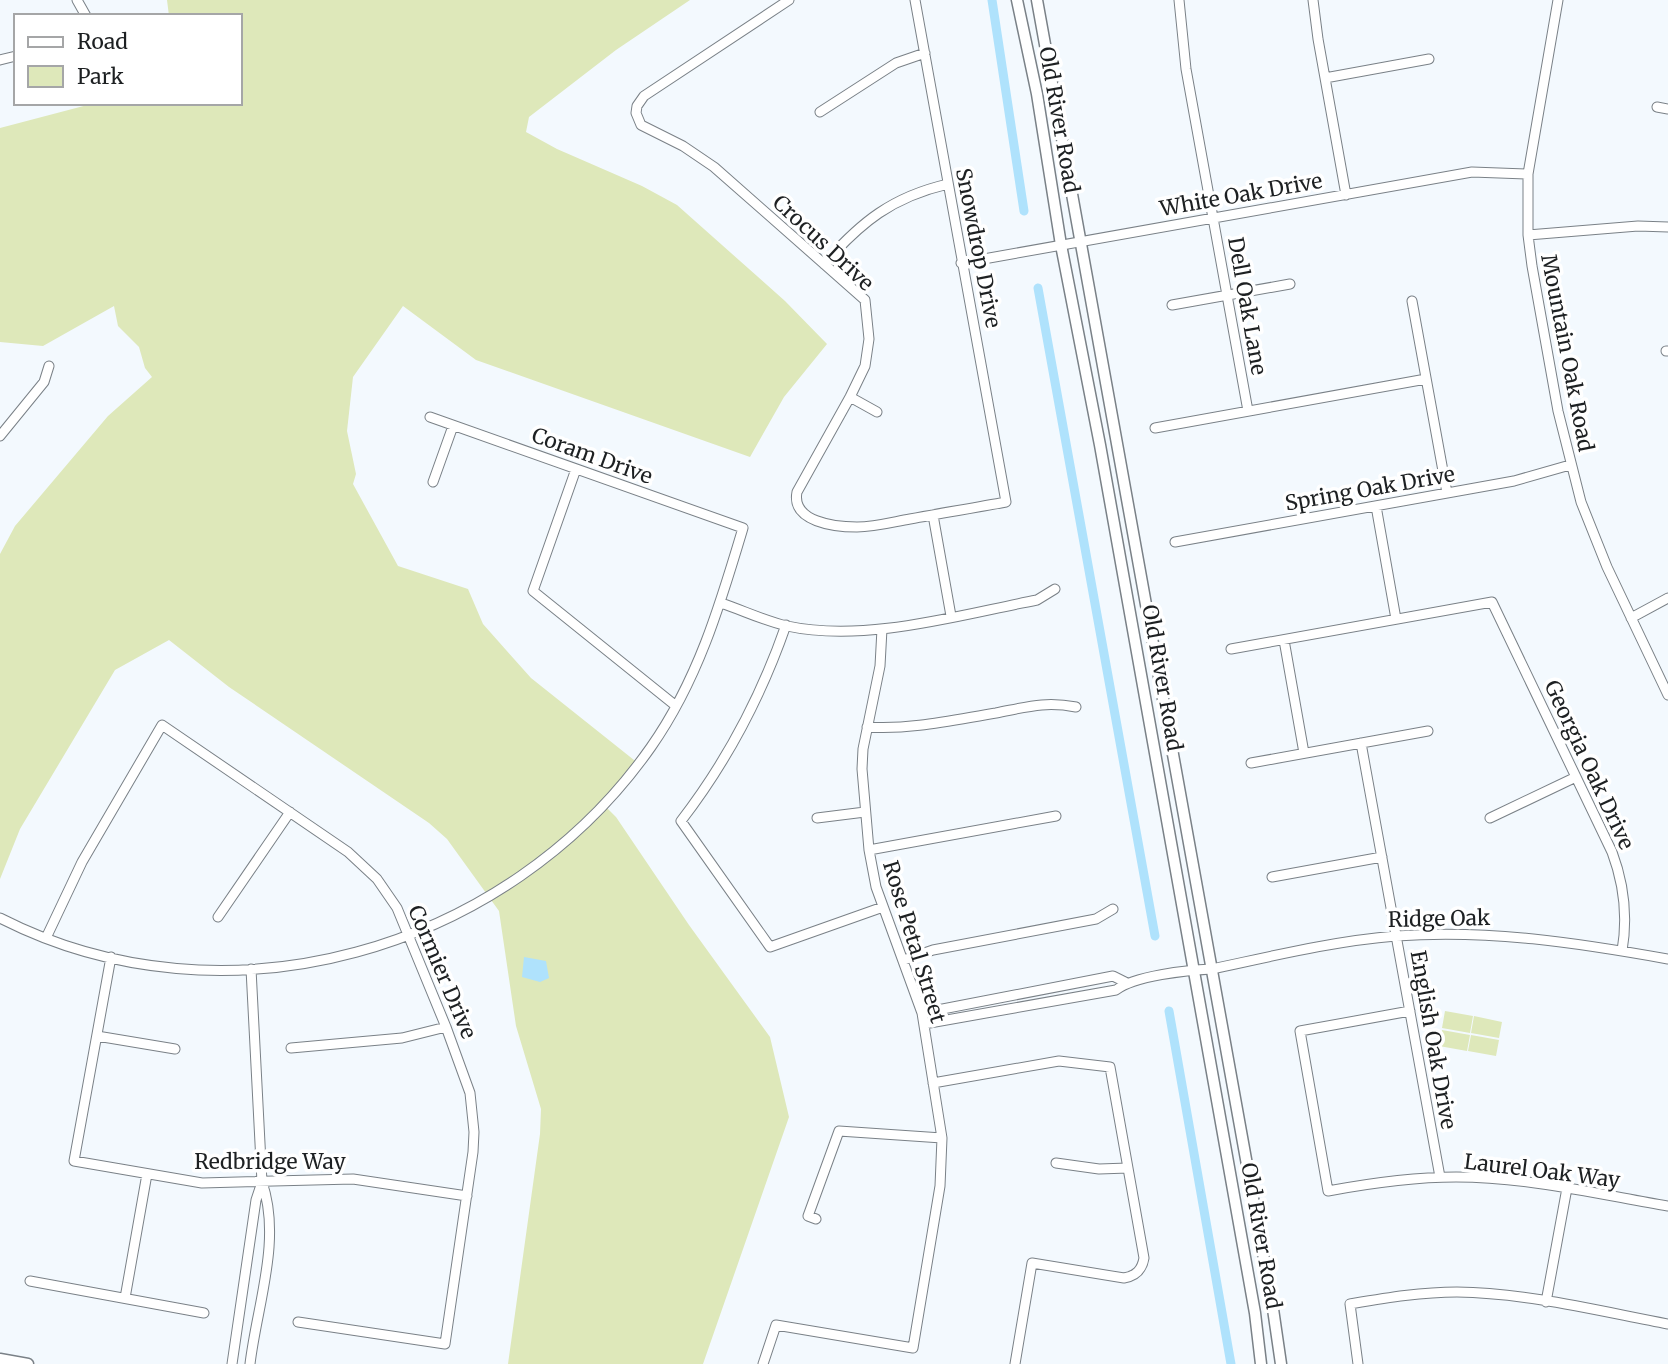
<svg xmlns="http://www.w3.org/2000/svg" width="1668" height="1364" font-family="Merriweather,serif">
<rect width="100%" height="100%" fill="#f3f9fe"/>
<path fill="#dee8ba" d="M 167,0 L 690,0 L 616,50 L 529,117 L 526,132 L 557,149 L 642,186 L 677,205 L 785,301 L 827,344 L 784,397 L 750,457 L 476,360 L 403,306 L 353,377 L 347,431 L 356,474 L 353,484 L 398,566 L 468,589 L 483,624 L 531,678 L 639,764 L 604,805 L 616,817 L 689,925 L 770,1037 L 789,1117 L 703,1364 L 508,1364 L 540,1134 L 541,1109 L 516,1026 L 499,911 L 447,839 L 429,823 L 229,687 L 169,640 L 115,670 L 20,829 L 0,879 L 0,554 L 15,526 L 108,416 L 152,377 L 145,368 L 139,347 L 118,326 L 114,306 L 43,346 L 0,342 L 0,128 L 95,103 L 240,103 L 240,16 L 169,16 Z
M 1445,1011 L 1473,1016 L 1470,1033 L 1442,1028 Z
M 1474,1016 L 1502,1022 L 1499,1038 L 1471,1033 Z
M 1442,1030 L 1470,1035 L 1467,1051 L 1439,1046 Z
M 1471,1035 L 1499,1040 L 1496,1056 L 1468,1051 Z"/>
<path fill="#afe2fc" d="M 524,957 L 546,961 L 549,978 L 540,982 L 522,977 Z"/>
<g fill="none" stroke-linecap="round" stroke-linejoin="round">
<path stroke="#afe2fc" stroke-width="9" d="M 992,0 L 1024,211
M 1038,288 L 1155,936
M 1169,1011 L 1231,1364"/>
<defs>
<path id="minor" d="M 77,0 L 86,16
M 789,0 L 644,96 L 637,106 L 636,113 L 641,125 L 683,146 L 714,167 L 865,300 L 869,339 L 865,366 L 850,397 L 797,492 C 791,522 835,527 857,527 C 875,527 893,522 910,519 C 942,513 974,508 1006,502 L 915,0
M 1179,0 L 1186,69 L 1248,411
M 1313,0 L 1318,39 L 1346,195
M 1558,0 L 1528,174 L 1528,235 L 1532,266 L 1558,411 L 1581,502 L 1607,567 L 1668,695
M 0,60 L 16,56
M 1325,78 L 1429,59
M 1657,107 L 1668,109
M 820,112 L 896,63 L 925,53
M 1528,235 L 1638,226 L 1668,227
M 961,263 L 1472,172 L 1528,174
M 824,264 C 861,222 892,197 948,184
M 1412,301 L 1447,493
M 1172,305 L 1290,284
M 1666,351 L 1668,351
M 850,397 L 877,412
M 1155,428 L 1426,379
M 0,436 L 44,382 L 49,366
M 576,469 L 533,591 L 676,706
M 433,482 L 453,426
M 1376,506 L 1396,619
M 933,515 L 951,616
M 1175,542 L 1514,481 L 1570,465
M 721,603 C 742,610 765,621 787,626 C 865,643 959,615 1037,600 L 1055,589
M 1631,618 L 1668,598
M 786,625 C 761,697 728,760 681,821 L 770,947 L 883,907
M 1284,640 L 1304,753
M 1231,649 L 1492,602 L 1612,852 C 1624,884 1628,916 1622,951
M 867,727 C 911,730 953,720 996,713 C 1027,707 1045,701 1076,707
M 1361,743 L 1440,1177
M 1251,763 L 1428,731
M 817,818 L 865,812
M 1490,818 L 1576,777
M 869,850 L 1056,816
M 1272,877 L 1382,857
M 218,917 L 290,812
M 0,918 C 225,1033 508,951 651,747 C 698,680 720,605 743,528 L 430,417
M 46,938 L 82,862 L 162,725 L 348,852 L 377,879 L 397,908 L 446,1027 L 470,1093 L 474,1132 L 473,1152 L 445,1344 L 298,1322
M 111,957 L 74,1161 L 202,1183 L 353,1179 L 467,1196
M 904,960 L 933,950 L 1096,919 L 1113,909
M 1410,1011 L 1300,1031 L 1328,1191 C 1371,1183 1413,1177 1456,1177 C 1527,1177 1598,1194 1668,1206
M 922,1013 L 1113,976 L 1125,982
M 924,1024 L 1116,990 C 1134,976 1187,970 1212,969 C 1273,956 1334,941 1396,936 C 1489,929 1578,943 1668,959
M 97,1036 L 175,1049
M 291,1048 L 402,1038 L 446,1027
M 933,1083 L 1059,1061 L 1110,1067 L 1144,1258 C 1142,1270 1136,1276 1124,1278 L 1032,1263 L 1015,1364
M 1056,1163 L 1099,1169 L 1128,1168
M 816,1219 L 808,1216 L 839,1131 L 942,1138
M 30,1281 L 204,1313
M 125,1298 L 147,1174
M 1546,1302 L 1567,1188
M 232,1364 L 256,1200 L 262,1182
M 250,1364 C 257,1305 282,1240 262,1182 L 251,969
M 763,1364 L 776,1325 L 913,1348 L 940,1186 L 942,1138 L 922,1013 L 876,887 L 869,850 L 862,769 L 863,749 L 880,666 L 882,629
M 1358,1364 L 1350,1304 C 1386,1298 1421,1292 1457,1292 C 1527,1293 1599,1311 1668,1324"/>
<path id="major" d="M 1017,0 L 1037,94 L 1061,245 L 1100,445 L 1255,1313 L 1261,1364
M 1037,0 L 1273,1309 L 1281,1364
M 0,1359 L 28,1364"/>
</defs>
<use href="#minor" stroke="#7a8187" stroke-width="11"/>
<use href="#major" stroke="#7a8187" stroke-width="13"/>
<use href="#minor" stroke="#fff" stroke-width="9"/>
<use href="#major" stroke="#fff" stroke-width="10"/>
</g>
<g text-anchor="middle" stroke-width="7" stroke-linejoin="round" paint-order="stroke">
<g font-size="21" fill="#1d2022" stroke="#fff">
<text transform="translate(1059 120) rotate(80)" y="7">Old River Road</text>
<text transform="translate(1241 195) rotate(-10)" y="7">White Oak Drive</text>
<text transform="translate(823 243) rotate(43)" y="7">Crocus Drive</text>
<text transform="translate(978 248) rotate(79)" y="7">Snowdrop Drive</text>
<text transform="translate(1247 306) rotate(80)" y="7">Dell Oak Lane</text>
<text transform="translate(1567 353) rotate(79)" y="7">Mountain Oak Road</text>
<text transform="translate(592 456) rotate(20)" y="7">Coram Drive</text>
<text transform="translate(1370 489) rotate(-10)" y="7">Spring Oak Drive</text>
<text transform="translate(1162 678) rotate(80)" y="7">Old River Road</text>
<text transform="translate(1589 765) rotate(65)" y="7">Georgia Oak Drive</text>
<text transform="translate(1439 919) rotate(-1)" y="7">Ridge Oak</text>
<text transform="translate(914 942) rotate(73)" y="7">Rose Petal Street</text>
<text transform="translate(442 972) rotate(67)" y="7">Cormier Drive</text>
<text transform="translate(1433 1040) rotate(80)" y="7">English Oak Drive</text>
<text x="270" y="1169">Redbridge Way</text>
<text transform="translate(1542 1171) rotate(7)" y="7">Laurel Oak Way</text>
<text transform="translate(1261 1236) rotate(80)" y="7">Old River Road</text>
</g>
</g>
<rect x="14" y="14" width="228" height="91" fill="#ffffff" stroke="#a5a6a7" stroke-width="2"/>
<rect x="28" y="37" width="35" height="10" fill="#ffffff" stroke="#a5a6a7" stroke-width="2"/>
<text x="77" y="49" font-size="21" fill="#1d2022">Road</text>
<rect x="28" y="66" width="35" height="21" fill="#dee8ba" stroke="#a5a6a7" stroke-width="2"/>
<text x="77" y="84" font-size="21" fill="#1d2022">Park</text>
</svg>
